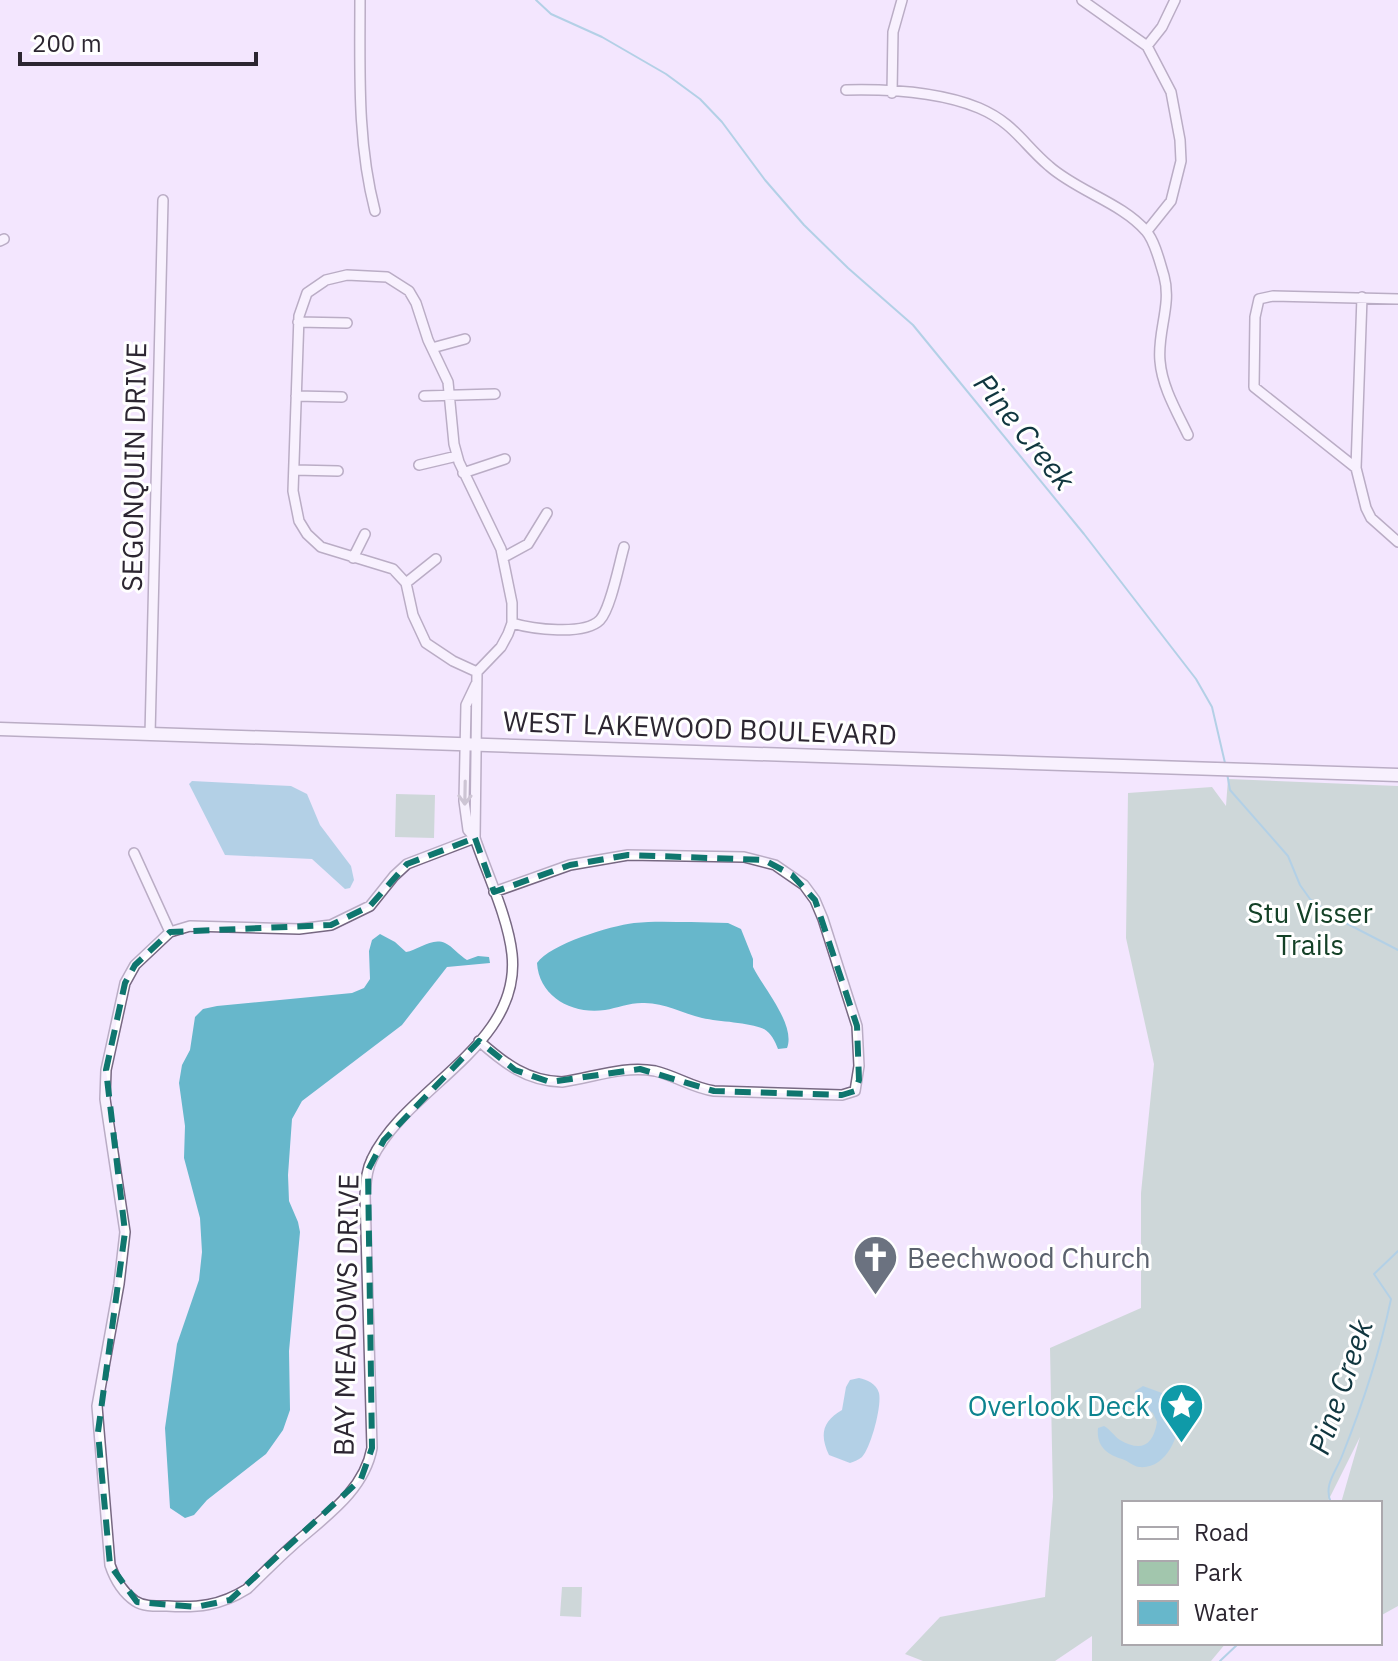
<svg xmlns="http://www.w3.org/2000/svg" width="1398" height="1661" font-family="'IBM Plex Sans',sans-serif">
<rect width="100%" height="100%" fill="#f3e6fe"/>
<path fill="#a2c6ad" d="M 1228,779 L 1398,786 L 1398,1606 L 1380,1616 L 1380,1503 L 1341,1503 L 1360,1437 L 1327,1503 L 1124,1503 L 1124,1643 L 1226,1643 L 1211,1661 L 1092,1661 L 1092,1636 L 1055,1661 L 923,1661 L 905,1654 L 940,1617 L 1045,1597 L 1053,1497 L 1050,1348 L 1141,1308 L 1141,1193 L 1154,1064 L 1126,938 L 1128,793 L 1212,787 L 1226,806 Z
M 396,794 L 435,795 L 434,838 L 395,837 Z
M 562,1587 L 582,1587 L 581,1617 L 560,1616 Z"/>
<path fill="#67b7cb" d="M 192,781 L 291,786 L 307,794 L 320,825 L 351,866 L 354,880 L 350,888 L 345,889 L 312,859 L 225,855 L 189,784 Z
M 691,922 L 728,923 L 741,929 L 753,959 L 753,967 C 764,989 796,1025 787,1048 L 778,1049 C 775,1041 771,1033 764,1029 C 748,1022 720,1022 702,1018 C 682,1013 663,1002 642,1003 C 629,1003 617,1008 605,1010 C 573,1015 539,997 537,963 C 550,944 610,926 634,923 C 653,921 672,922 691,922 Z
M 380,934 L 395,942 L 406,952 C 418,950 432,937 445,943 C 452,946 460,956 467,960 L 478,956 L 489,957 L 490,963 L 447,967 L 402,1025 L 302,1101 L 292,1119 L 288,1175 L 289,1201 L 298,1222 L 300,1232 L 289,1351 L 290,1410 L 283,1430 L 266,1454 L 207,1500 L 194,1515 L 185,1518 L 170,1508 L 165,1428 L 177,1344 L 199,1280 L 202,1252 L 200,1218 L 184,1158 L 185,1126 L 179,1083 L 182,1065 L 190,1050 L 195,1017 L 203,1009 L 217,1006 L 352,993 L 364,988 L 370,979 L 369,951 L 372,940 Z
M 859,1378 C 867,1380 876,1383 879,1393 C 882,1406 871,1447 862,1457 C 858,1460 855,1461 850,1463 L 829,1455 C 819,1434 823,1421 842,1410 L 846,1387 L 850,1380 Z
M 1143,1386 L 1162,1393 L 1179,1406 C 1183,1429 1169,1470 1139,1467 C 1132,1466 1129,1461 1122,1459 C 1107,1455 1096,1446 1098,1428 L 1104,1426 C 1111,1430 1114,1436 1120,1440 C 1141,1452 1153,1446 1157,1422 L 1153,1413 L 1135,1402 L 1135,1391 Z"/>
<g fill="none" stroke-linecap="round" stroke-linejoin="round">
<path stroke="#67b7cb" stroke-width="2" d="M 536,0 L 551,14 L 602,37 L 666,74 L 700,99 L 722,122 L 765,180 L 804,225 L 848,268 L 913,325 L 1084,534 L 1196,679 L 1212,707 L 1225,763
M 1227,773 L 1230,790 L 1288,856 L 1300,885 L 1310,899 L 1340,920 L 1398,950
M 1331,1503 C 1323,1485 1336,1472 1342,1456 C 1362,1406 1380,1352 1391,1299 L 1374,1274 L 1398,1251
M 1220,1661 L 1239,1643"/>
<defs>
<path id="minor" d="M 360,0 C 360,71 357,142 375,211
M 1082,0 L 1147,46 L 1171,92 L 1180,140 L 1181,161 L 1171,201 L 1147,231
M 1147,46 L 1162,27 L 1175,0
M 846,90 C 888,89 940,92 979,108 C 1014,123 1023,144 1049,166 C 1077,191 1122,203 1146,231 C 1155,241 1160,263 1164,276 C 1172,305 1157,332 1160,361 C 1162,387 1177,412 1188,435
M 892,93 L 893,32 L 902,0
M 0,241 L 4,239
M 1398,299 L 1273,296 L 1259,299 L 1255,317 L 1254,387 L 1356,468 L 1366,508 L 1371,518 L 1398,542
M 298,322 L 347,323
M 432,348 L 465,339
M 296,396 L 342,397
M 424,396 L 495,394
M 419,465 L 457,456
M 1356,468 L 1362,297
M 294,470 L 338,471
M 463,473 L 505,459
M 504,557 L 528,544 L 547,513
M 353,558 L 365,534
M 406,583 L 436,559
M 512,623 C 532,629 584,636 600,620 C 611,608 619,564 624,547
M 150,735 L 163,200
M 475,838 L 407,864 L 394,876 L 370,906 L 331,925 L 299,929 L 190,926 L 170,932 L 135,965 L 125,983 L 106,1070 L 105,1099 L 125,1232 L 119,1284 L 97,1406 L 110,1565 C 115,1580 122,1592 135,1601 C 144,1607 156,1606 167,1606 C 197,1608 220,1606 247,1589 C 262,1575 276,1560 292,1546 C 323,1518 364,1492 372,1448 L 365,1195 C 366,1183 366,1171 372,1159 C 406,1087 522,1046 512,954 C 508,917 487,874 475,838 L 468,830 L 464,801 L 466,705 L 476,684
M 475,838 L 477,672 L 501,647 L 508,634 L 512,623 L 512,603 L 501,549 L 459,462 L 454,444 L 448,382 L 428,340 L 416,303 L 409,291 L 387,277 L 347,275 L 326,280 L 307,293 L 299,316 L 293,491 L 299,521 L 307,534 L 321,547 L 393,569 L 406,583 L 413,615 L 426,643 L 453,661 L 477,672
M 134,853 L 170,932
M 479,1041 C 505,1064 527,1081 562,1082 C 592,1078 624,1065 655,1071 C 676,1076 693,1088 714,1091 L 842,1095 L 855,1091 L 859,1066 L 857,1026 L 823,919 L 815,900 L 804,885 L 775,865 L 744,857 L 628,855 L 570,865 L 494,892"/>
<path id="tertiary" d="M 0,729 L 1398,775"/>
</defs>
<use href="#minor" stroke="#776882" stroke-width="12"/>
<use href="#tertiary" stroke="#776882" stroke-width="15"/>
<use href="#minor" stroke="#fff" stroke-width="9"/>
<use href="#tertiary" stroke="#fff" stroke-width="12"/>
</g>
<defs><path id="oneway-shaft" d="M-6 0H5M1.5-3L5.5 0L1.5 3" fill="none" stroke-width="1.6" stroke-linecap="round" stroke-linejoin="round" transform="scale(2)"/></defs>
<use stroke="#a09da2" href="#oneway-shaft" transform="translate(465 793) rotate(91)"/>
<path d="M0 0H1398V1661H0ZM 475,838 L 494,892 L 570,865 L 628,855 L 764,860 L 792,875 L 815,900 L 857,1026 L 859,1080 L 855,1091 L 842,1095 L 714,1091 L 640,1069 L 550,1082 L 515,1070 L 479,1041 L 384,1140 L 368,1170 L 372,1448 L 361,1479 L 230,1600 L 196,1607 L 137,1602 L 110,1565 L 98,1432 L 125,1232 L 106,1070 L 125,983 L 135,965 L 170,932 L 331,925 L 370,906 L 407,864 Z" fill="#f3e6fe" fill-opacity=".55" fill-rule="evenodd"/>
<path fill="none" stroke="#0f766e" stroke-width="6" stroke-dasharray="16 10" stroke-linejoin="round" d="M 475,838 L 494,892 L 570,865 L 628,855 L 764,860 L 792,875 L 815,900 L 857,1026 L 859,1080 L 855,1091 L 842,1095 L 714,1091 L 640,1069 L 550,1082 L 515,1070 L 479,1041 L 384,1140 L 368,1170 L 372,1448 L 361,1479 L 230,1600 L 196,1607 L 137,1602 L 110,1565 L 98,1432 L 125,1232 L 106,1070 L 125,983 L 135,965 L 170,932 L 331,925 L 370,906 L 407,864 Z"/>
<defs>
<symbol id="church-pin" viewBox="-11 -11 22 30"><path d="M0 17L-7.5 6A9.5 9.5 0 1 1 7.5 6Z" fill="#6b7280" stroke="#fff"/><path d="M-1.2-6h2.4v3.5h3.3v2.4h-3.3V6h-2.4V-.1h-3.3v-2.4h3.3Z" fill="#fff"/></symbol>
<symbol id="sight-pin" viewBox="-11 -11 22 30"><path d="M0 17L-7.5 6A9.5 9.5 0 1 1 7.5 6Z" fill="#0f9aa8" stroke="#fff"/><path d="M0-6L1.8-2.2L6-1.7L2.9 1.2L3.7 5.4L0 3.3L-3.7 5.4L-2.9 1.2L-6-1.7L-1.8-2.2Z" fill="#fff"/></symbol>
</defs>
<g fill-rule="evenodd">
<use href="#church-pin" x="850" y="1232" width="51" height="69"/>
<use href="#sight-pin" x="1156" y="1380" width="51" height="69"/>
</g>
<g text-anchor="middle" stroke-width="6" stroke-linejoin="round" paint-order="stroke">
<g font-size="28" fill="#2c2631" stroke="#fff">
<text transform="translate(134 467) rotate(-89)" y="10">SEGONQUIN DRIVE</text>
<text transform="translate(700 728) rotate(2)" y="10">WEST LAKEWOOD BOULEVARD</text>
<text transform="translate(346 1315) rotate(-89)" y="10">BAY MEADOWS DRIVE</text>
</g>
<g font-size="28" fill="#144127" stroke="#fff">
<text x="1310" y="923">Stu Visser<tspan x="1310" dy="32">Trails</tspan></text>
</g>
<g font-size="28" fill="#5b616d" stroke="#fff" text-anchor="start">
<text x="907" y="1268">Beechwood Church</text>
</g>
<g font-size="28" fill="#0d838f" stroke="#fff" text-anchor="end">
<text x="1150" y="1416">Overlook Deck</text>
</g>
<g font-size="30" font-style="italic" fill="#10363f" stroke="#fff">
<text transform="translate(1024 432) rotate(51)" y="10">Pine Creek</text>
<text transform="translate(1341 1387) rotate(-71)" y="10">Pine Creek</text>
</g>
</g>
<rect x="1122" y="1501" width="260" height="144" fill="#ffffff" stroke="#aba8ad" stroke-width="2"/>
<rect x="1138" y="1527" width="40" height="12" fill="#ffffff" stroke="#aba8ad" stroke-width="2"/>
<text x="1194" y="1541" font-size="24" fill="#2c2631">Road</text>
<rect x="1138" y="1561" width="40" height="24" fill="#a2c6ad" stroke="#aba8ad" stroke-width="2"/>
<text x="1194" y="1581" font-size="24" fill="#2c2631">Park</text>
<rect x="1138" y="1601" width="40" height="24" fill="#67b7cb" stroke="#aba8ad" stroke-width="2"/>
<text x="1194" y="1621" font-size="24" fill="#2c2631">Water</text>
<path d="M20 52v12h236v-12" fill="none" stroke="#2c2631" stroke-width="4"/>
<text x="32" y="52" font-size="24" fill="#2c2631" stroke="#ffffff" stroke-width="6" paint-order="stroke">200 m</text>
</svg>
